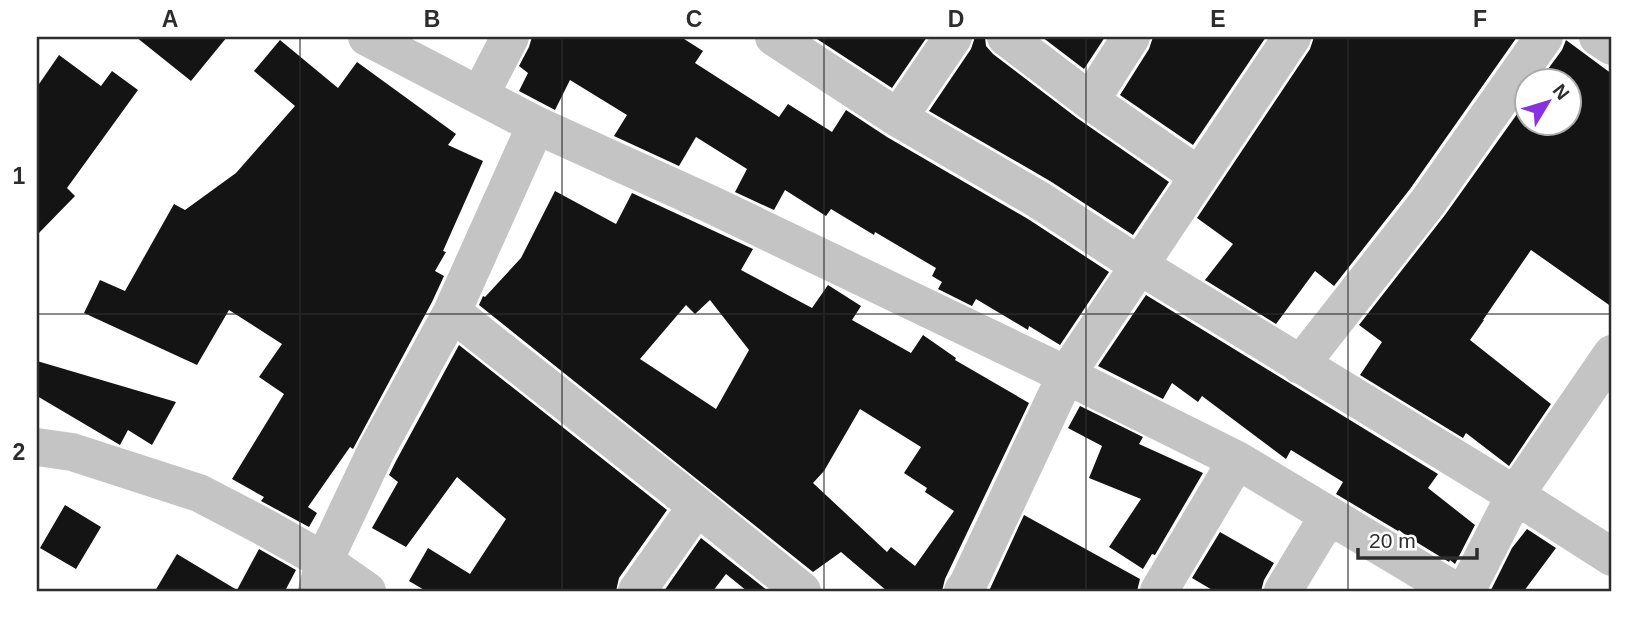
<svg xmlns="http://www.w3.org/2000/svg" width="1649" height="628" font-family="Arial,sans-serif">
<rect width="100%" height="100%" fill="#fff"/>
<path fill="#141414" fill-rule="evenodd" d="M 136,37 L 227,37 L 191,81 Z
M 532,37 L 681,37 L 703,51 L 695,63 L 779,117 L 788,104 L 832,132 L 846,110 L 887,137 L 1028,219 L 1109,272 L 1060,345 L 1029,326 L 1028,330 L 976,299 L 972,306 L 938,289 L 942,282 L 932,276 L 936,268 L 875,232 L 874,235 L 831,209 L 826,216 L 785,190 L 774,210 L 735,192 L 747,169 L 696,137 L 679,166 L 614,136 L 627,115 L 570,80 L 555,110 L 519,91 L 528,73 L 519,66 L 529,47 Z
M 814,37 L 927,37 L 892,88 Z
M 975,37 L 985,37 L 986,46 L 993,54 L 1077,118 L 1169,182 L 1133,235 L 1050,181 L 929,111 L 971,49 Z
M 1042,37 L 1105,37 L 1084,69 Z
M 1153,37 L 1266,37 L 1193,145 L 1120,95 L 1149,49 Z
M 1314,37 L 1517,37 L 1410,189 L 1334,286 L 1315,271 L 1276,324 L 1205,280 L 1233,244 L 1197,218 L 1310,49 Z
M 280,40 L 338,88 L 357,62 L 456,134 L 448,145 L 483,161 L 443,251 L 446,252 L 435,271 L 444,276 L 432,302 L 353,449 L 350,447 L 308,507 L 317,513 L 309,527 L 261,501 L 264,497 L 232,479 L 284,394 L 259,377 L 282,344 L 229,310 L 197,365 L 84,313 L 100,280 L 125,291 L 174,204 L 185,210 L 236,173 L 295,106 L 254,71 Z
M 1566,40 L 1612,74 L 1612,307 L 1531,250 L 1483,320 L 1484,320 L 1470,340 L 1551,404 L 1509,466 L 1466,433 L 1463,438 L 1360,375 L 1382,342 L 1359,325 L 1445,215 L 1527,100 L 1527,122 L 1569,122 L 1569,80 L 1540,80 L 1562,50 Z
M 59,55 L 101,86 L 112,71 L 138,90 L 67,188 L 75,196 L 37,235 L 37,87 Z
M 555,191 L 616,224 L 632,193 L 753,249 L 741,270 L 812,308 L 828,285 L 861,306 L 852,320 L 911,353 L 923,335 L 956,358 L 955,360 L 1029,403 L 945,579 L 942,591 L 887,591 L 841,552 L 813,572 L 479,305 L 483,296 L 485,297 L 521,258 ZM 710,300 L 749,350 L 716,409 L 640,359 L 686,305 L 695,314 ZM 860,409 L 921,447 L 904,473 L 927,488 L 925,492 L 954,511 L 915,566 L 891,547 L 887,552 L 813,483 L 824,471 Z
M 1146,295 L 1438,474 L 1428,488 L 1475,525 L 1455,564 L 1450,560 L 1449,562 L 1408,537 L 1399,530 L 1398,531 L 1336,494 L 1343,482 L 1291,450 L 1286,459 L 1202,396 L 1198,402 L 1172,383 L 1163,399 L 1098,366 Z
M 459,345 L 667,510 L 619,578 L 616,591 L 426,591 L 409,581 L 428,548 L 470,574 L 506,519 L 457,477 L 406,547 L 372,528 L 398,482 L 389,475 L 396,461 Z
M 37,361 L 176,402 L 152,445 L 128,430 L 120,445 L 37,396 Z
M 1080,406 L 1143,437 L 1139,444 L 1203,473 L 1155,555 L 1152,554 L 1143,569 L 1109,547 L 1141,499 L 1089,478 L 1102,446 L 1068,428 Z
M 65,505 L 101,527 L 76,569 L 40,548 Z
M 1024,515 L 1140,579 L 1137,591 L 989,591 Z
M 1527,529 L 1556,548 L 1524,591 L 1493,591 L 1491,590 L 1512,548 Z
M 1220,532 L 1274,563 L 1264,580 L 1261,591 L 1214,591 L 1192,578 Z
M 701,538 L 768,591 L 747,591 L 726,574 L 713,591 L 664,591 Z
M 259,549 L 296,570 L 285,591 L 155,591 L 177,554 L 237,590 Z"/>
<g fill="none" stroke-linecap="round" stroke-linejoin="round">
<path stroke="#c4c4c4" stroke-width="38" d="M 367,37 L 536,125 L 710,204 L 1066,375 L 1237,460 L 1455,591
M 774,37 L 898,118 L 1039,200 L 1140,266 L 1515,495 L 1612,557
M 1006,37 L 1090,101 L 1199,176
M 1598,37 L 1612,46
M 480,95 L 510,37
M 1090,101 L 1131,37
M 898,118 L 953,37
M 452,312 L 697,506 L 802,591
M 1300,365 L 1428,202 L 1544,37
M 37,447 L 72,452 L 199,493 L 264,527 L 324,561 L 367,591
M 317,591 L 324,561 L 376,451 L 452,312 L 536,125
M 637,591 L 697,506
M 963,591 L 968,584 L 1066,375 L 1292,37
M 1159,591 L 1237,460
M 1283,591 L 1329,515
M 1466,591 L 1515,495 L 1612,354"/>
</g>
<path fill="none" stroke="#2d2d2d" stroke-width="2" stroke-opacity="0.55" d="M 300,37 L 300,591M 562,37 L 562,591M 824,37 L 824,591M 1086,37 L 1086,591M 1348,37 L 1348,591M 37,314 L 1612,314"/>
<rect width="1649" height="628" fill="none" stroke="#ffffff" stroke-width="77"/>
<g transform="translate(1548 102) rotate(52)"><circle r="33" fill="#ffffff" stroke="#ababab" stroke-width="2"/>
<path d="M0-5L12 26L0 18L-12 26Z" fill="#8731e1"/>
<text y="-10" font-size="19" font-weight="bold" text-anchor="middle" fill="#2d2d2d">N</text>
</g>
<path d="M1358 548v10h119v-10" fill="none" stroke="#2d2d2d" stroke-width="3.5"/>
<text x="1369" y="548" font-size="21" fill="#2d2d2d" stroke="#ffffff" stroke-width="5" paint-order="stroke">20 m</text>
<rect x="38" y="38" width="1572" height="552" fill="none" stroke="#2d2d2d" stroke-width="2.5"/>
<g font-size="23" text-anchor="middle" font-weight="bold" fill="#2d2d2d">
<text x="170" y="27">A</text>
<text x="432" y="27">B</text>
<text x="694" y="27">C</text>
<text x="956" y="27">D</text>
<text x="1218" y="27">E</text>
<text x="1480" y="27">F</text>
<text x="19" y="184">1</text>
<text x="19" y="460">2</text>
</g>
</svg>
